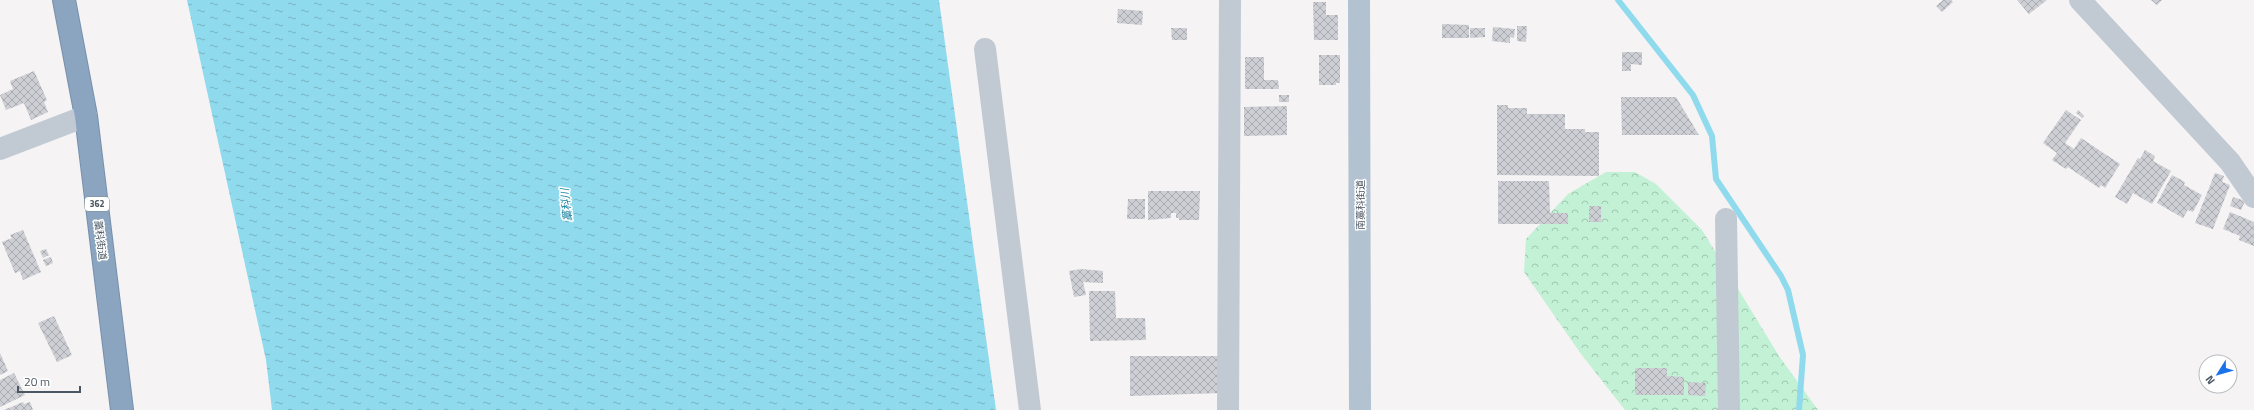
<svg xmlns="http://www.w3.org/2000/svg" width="2254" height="410" font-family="'Titillium Web','Noto Sans JP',sans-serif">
<defs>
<pattern id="forest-crowns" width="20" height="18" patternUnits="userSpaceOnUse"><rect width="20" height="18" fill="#c3f1d5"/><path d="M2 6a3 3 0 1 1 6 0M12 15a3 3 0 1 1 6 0" fill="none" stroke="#a0c6b0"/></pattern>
<pattern id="water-ripples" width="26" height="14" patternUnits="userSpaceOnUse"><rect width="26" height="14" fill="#90daee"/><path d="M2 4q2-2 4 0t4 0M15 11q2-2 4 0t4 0" fill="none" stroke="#78b4c4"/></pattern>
<pattern id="building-cross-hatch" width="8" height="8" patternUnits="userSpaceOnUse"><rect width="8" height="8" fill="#cdcfd5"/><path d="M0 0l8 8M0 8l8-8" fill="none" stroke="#a8abb0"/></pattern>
</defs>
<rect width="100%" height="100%" fill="#f5f3f3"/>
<path fill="url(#forest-crowns)" d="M 1606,172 L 1635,172 L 1656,184 L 1702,230 L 1779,356 L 1818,410 L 1625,410 L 1581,354 L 1524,272 L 1526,239 L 1568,194 Z"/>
<path fill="url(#water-ripples)" d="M 187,0 L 939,0 L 996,410 L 272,410 L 266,360 Z"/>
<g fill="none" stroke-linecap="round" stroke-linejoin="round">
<path stroke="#90daee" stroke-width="6" d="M 1618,0 L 1693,95 L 1712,136 L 1716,179 L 1781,276 L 1788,290 L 1803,355 L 1799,410"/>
</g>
<path fill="url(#building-cross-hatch)" d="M 1943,0 L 1951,0 L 1953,2 L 1942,12 L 1936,6 Z
M 2017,0 L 2047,0 L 2029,14 Z
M 2151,0 L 2162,0 L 2157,5 Z
M 1313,2 L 1326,2 L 1326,15 L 1338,15 L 1338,40 L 1314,40 Z
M 1118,9 L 1143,11 L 1142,25 L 1117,23 Z
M 1442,24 L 1469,25 L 1469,38 L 1442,38 Z
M 1517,26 L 1527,26 L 1526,42 L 1517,41 Z
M 1493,27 L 1515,29 L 1514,38 L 1510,37 L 1510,43 L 1492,41 Z
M 1171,28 L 1187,28 L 1187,40 L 1172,40 Z
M 1470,28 L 1485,28 L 1485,37 L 1470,38 Z
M 1622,52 L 1642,52 L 1642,65 L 1631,64 L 1631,71 L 1622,71 Z
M 1319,55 L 1340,55 L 1340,83 L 1336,83 L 1336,85 L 1319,85 Z
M 1245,57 L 1264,57 L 1264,80 L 1278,80 L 1279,89 L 1245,89 Z
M 34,71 L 47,100 L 44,102 L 48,112 L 31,120 L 24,103 L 6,110 L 0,95 L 13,89 L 10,81 Z
M 1279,95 L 1289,95 L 1289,102 L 1279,102 Z
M 1621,97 L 1676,97 L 1699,135 L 1622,135 Z
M 1497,105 L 1508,105 L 1508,108 L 1527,108 L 1527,114 L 1565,114 L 1565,129 L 1585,129 L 1585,132 L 1599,132 L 1599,176 L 1497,175 Z
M 1287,106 L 1287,135 L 1244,136 L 1244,107 Z
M 2066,110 L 2081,120 L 2065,143 L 2074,149 L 2081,138 L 2120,164 L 2105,188 L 2101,185 L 2099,188 L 2068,167 L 2066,169 L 2052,160 L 2057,153 L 2043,143 Z
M 2078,110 L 2084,116 L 2082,118 L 2076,113 Z
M 2145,150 L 2155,156 L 2153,161 L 2171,171 L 2152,204 L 2133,193 L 2127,204 L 2115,197 L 2138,158 L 2140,159 Z
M 2215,173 L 2224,176 L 2222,182 L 2230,185 L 2213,229 L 2195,223 Z
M 2172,175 L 2185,182 L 2184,185 L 2202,195 L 2193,212 L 2188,210 L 2183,218 L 2157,203 Z
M 1498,181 L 1549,181 L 1550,213 L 1568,213 L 1568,224 L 1498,224 Z
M 1148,191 L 1200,191 L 1199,220 L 1179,220 L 1179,218 L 1176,218 L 1176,213 L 1171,213 L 1171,218 L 1148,220 Z
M 2233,197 L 2245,201 L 2241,210 L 2230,206 Z
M 1128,199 L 1145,199 L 1145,219 L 1127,219 Z
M 1589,206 L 1601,206 L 1601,222 L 1589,222 Z
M 2230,212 L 2254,222 L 2254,246 L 2239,240 L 2240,236 L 2223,229 Z
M 23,230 L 41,272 L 23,280 L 20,271 L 15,273 L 2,242 L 12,238 L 10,235 Z
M 46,249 L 49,255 L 43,258 L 40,251 Z
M 51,257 L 53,263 L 46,266 L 43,260 Z
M 1081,269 L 1103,271 L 1103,283 L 1083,282 L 1086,295 L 1074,297 L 1069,271 Z
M 1089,291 L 1115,291 L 1116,318 L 1145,318 L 1146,340 L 1090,341 Z
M 54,316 L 72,355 L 57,362 L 38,323 Z
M 0,353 L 8,371 L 0,375 Z
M 1130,356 L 1221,356 L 1221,393 L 1130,396 Z
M 1635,368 L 1667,368 L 1667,376 L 1684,377 L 1684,395 L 1635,395 Z
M 14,373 L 25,395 L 0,407 L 0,380 Z
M 1688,382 L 1706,383 L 1705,396 L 1688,395 Z
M 23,402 L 24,404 L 30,402 L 33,410 L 4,410 Z"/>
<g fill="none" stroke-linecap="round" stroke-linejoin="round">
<defs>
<path id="highway" d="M 64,0 L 86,116 L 122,410"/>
</defs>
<use href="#highway" stroke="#7690ad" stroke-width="24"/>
<path stroke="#c1cad2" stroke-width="22" d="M 2080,0 L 2230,162 L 2254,197
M 985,49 L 1030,410
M 0,149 L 86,116
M 1726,219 L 1729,410
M 1228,410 L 1230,0"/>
<path stroke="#b3c2d1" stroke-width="22" d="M 1359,0 L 1360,410"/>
<use href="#highway" stroke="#8ba5c1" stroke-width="22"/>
</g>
<g text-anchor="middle" stroke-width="3" stroke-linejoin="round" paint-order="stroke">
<rect fill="#fff" stroke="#808990" stroke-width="1" x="85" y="197" width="24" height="14" rx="3"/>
<g font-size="9" font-weight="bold" fill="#4a5661">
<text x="97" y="207">362</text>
</g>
<g font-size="10" fill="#4a5661" stroke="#fff">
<text transform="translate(1360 205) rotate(-90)" y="4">南藁科街道</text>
<text transform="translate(101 240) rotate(83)" y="4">藁科街道</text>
</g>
<g font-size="11" font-style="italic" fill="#0c7c9b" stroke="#fff">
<text transform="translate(566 205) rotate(-96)" y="4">藁科川</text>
</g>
</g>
<g transform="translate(2218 374) rotate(233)"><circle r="19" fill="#ffffff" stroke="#b7bbc0"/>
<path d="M0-3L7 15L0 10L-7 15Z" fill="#1a73e8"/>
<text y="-6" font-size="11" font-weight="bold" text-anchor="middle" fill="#4a5661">N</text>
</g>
<path d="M18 386v6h62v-6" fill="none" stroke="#4a5661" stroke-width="2"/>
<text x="24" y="386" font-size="12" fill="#4a5661" stroke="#ffffff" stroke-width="3" paint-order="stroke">20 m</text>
</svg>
